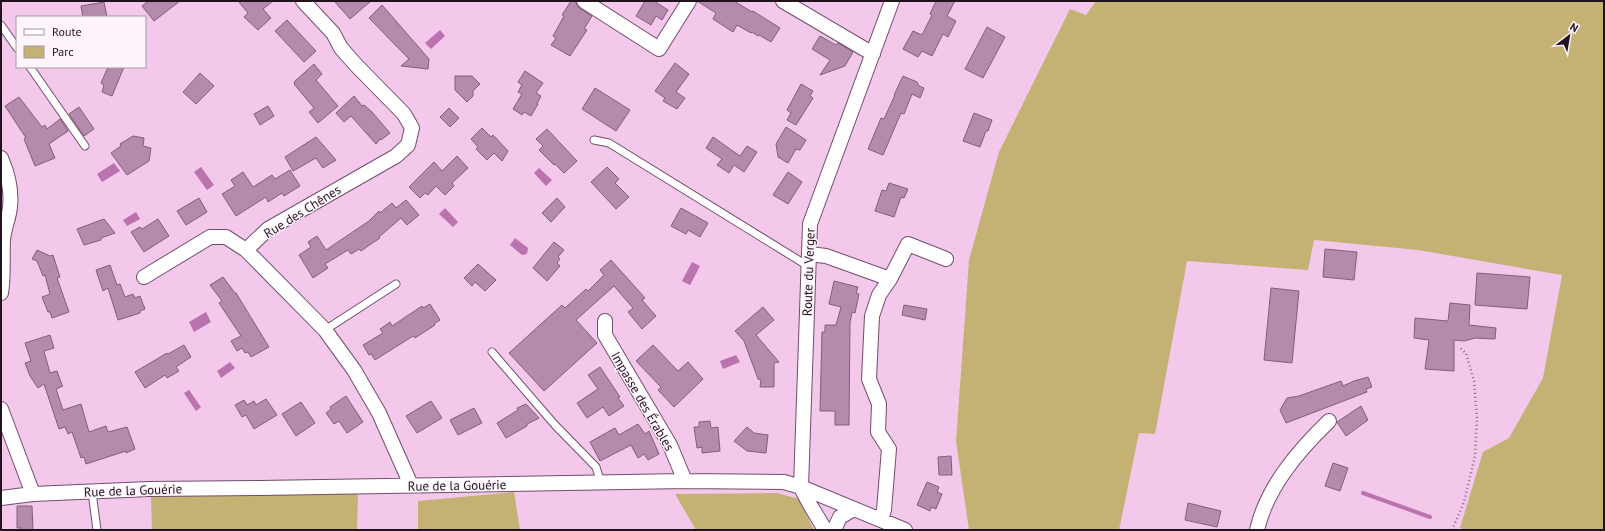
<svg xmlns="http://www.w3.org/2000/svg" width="1605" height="531" font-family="'PT Sans',sans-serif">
<rect width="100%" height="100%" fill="#f3c8ea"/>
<path fill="#c4b275" d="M 1096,1 L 1604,1 L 1604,530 L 1466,530 L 1460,528 L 1483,452 L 1509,438 L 1543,378 L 1562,275 L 1418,250 L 1314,240 L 1308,270 L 1187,261 L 1155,434 L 1139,433 L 1119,530 L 969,530 L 956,441 L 969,260 L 999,152 L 1070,9 L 1086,15 Z
M 514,492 L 520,530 L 418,530 L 418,501 Z
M 358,493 L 357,530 L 152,530 L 151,496 Z
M 777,493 L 799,499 L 814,530 L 696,530 L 675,494 Z"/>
<path fill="#ba73ae" d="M 440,30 L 445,36 L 431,49 L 425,43 Z
M 114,163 L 120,171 L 102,182 L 97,174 Z
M 201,167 L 214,185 L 207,190 L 194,172 Z
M 539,168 L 552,180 L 546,186 L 534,173 Z
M 445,208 L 458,222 L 453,227 L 439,214 Z
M 136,212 L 140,219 L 127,226 L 123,220 Z
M 515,238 L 528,248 L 527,254 L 522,255 L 510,245 Z
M 692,262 L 700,266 L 690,285 L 682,281 Z
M 206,312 L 211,322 L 194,332 L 189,322 Z
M 736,355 L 740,362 L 723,369 L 720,361 Z
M 230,362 L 235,368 L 221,378 L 217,371 Z
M 189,390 L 201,407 L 196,411 L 184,393 Z"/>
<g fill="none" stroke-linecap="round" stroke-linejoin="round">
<path stroke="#ba73ae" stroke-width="4" d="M 1363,493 L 1430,517"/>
</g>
<path fill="#b48bac" stroke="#835e7c" d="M 148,1 L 180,1 L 154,21 L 142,6 Z
M 238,1 L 273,1 L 263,9 L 271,18 L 258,30 L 244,17 L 248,13 Z
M 334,1 L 371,1 L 350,19 Z
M 571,1 L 576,2 L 579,8 L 592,16 L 584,29 L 587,30 L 570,56 L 551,45 L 556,38 L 553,36 L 564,16 L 562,15 Z
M 645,1 L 654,1 L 668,10 L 662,20 L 656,16 L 651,25 L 636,16 Z
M 697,1 L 734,1 L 752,12 L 753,11 L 780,28 L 771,42 L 759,35 L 758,36 L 752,32 L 751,33 L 737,25 L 733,32 L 713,19 L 716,13 Z
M 936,1 L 955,1 L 947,16 L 956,21 L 948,37 L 943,34 L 932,56 L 922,51 L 918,57 L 903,49 L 913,31 L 922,35 L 932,15 L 930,14 Z
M 104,2 L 107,17 L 83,17 L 81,6 Z
M 382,5 L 429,59 L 428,69 L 401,66 L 409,59 L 369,18 Z
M 287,20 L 316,51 L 304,62 L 275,31 Z
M 987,27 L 1005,37 L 983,78 L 965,69 Z
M 820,36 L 836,45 L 838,43 L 853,52 L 845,66 L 820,75 L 830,60 L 812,49 Z
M 675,63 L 689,74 L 676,92 L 685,98 L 677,109 L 663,101 L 665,98 L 655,91 Z
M 314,64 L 322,74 L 316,80 L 338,106 L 318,123 L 309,112 L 314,108 L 294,84 L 295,83 L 294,82 Z
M 108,67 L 124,67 L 112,96 L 102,92 L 104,85 L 101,83 Z
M 525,71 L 543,83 L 536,93 L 541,96 L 537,104 L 538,104 L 531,116 L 524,112 L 522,115 L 513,109 L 522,94 L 518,92 L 522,85 L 518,82 Z
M 200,73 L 214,86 L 196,104 L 183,92 Z
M 455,76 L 472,76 L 480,84 L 473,91 L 473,96 L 467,102 L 455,90 Z
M 903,76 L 917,82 L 919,86 L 924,88 L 920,98 L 912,94 L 904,114 L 901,113 L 883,155 L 868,149 L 881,118 L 884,119 L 895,95 L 894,95 Z
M 801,84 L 813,91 L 810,96 L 813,98 L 796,125 L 787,120 L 791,113 L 787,110 Z
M 595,88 L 630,110 L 616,131 L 582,109 Z
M 354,96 L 362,106 L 364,105 L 372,112 L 390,133 L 381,140 L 380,139 L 376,144 L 351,116 L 344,122 L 336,113 Z
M 19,97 L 42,127 L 45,125 L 47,129 L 60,119 L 68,131 L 49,144 L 55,158 L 35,166 L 24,139 L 26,138 L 5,106 Z
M 268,106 L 274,116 L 260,125 L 254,114 Z
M 79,107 L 94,129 L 84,136 L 69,114 Z
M 449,108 L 459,118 L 450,127 L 440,117 Z
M 974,113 L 992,120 L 988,131 L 986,131 L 980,147 L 963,141 Z
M 786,127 L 806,140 L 800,150 L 796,149 L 788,163 L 778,157 L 776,144 Z
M 482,128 L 491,137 L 493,135 L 508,151 L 502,161 L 494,153 L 487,160 L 476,149 L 478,147 L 471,139 Z
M 547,129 L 577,161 L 564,173 L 555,164 L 554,165 L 539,150 L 543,146 L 536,139 Z
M 133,136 L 144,138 L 143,146 L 151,148 L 149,161 L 127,175 L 111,153 L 121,146 L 120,144 Z
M 316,137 L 336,160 L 323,168 L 316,158 L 293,171 L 285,157 Z
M 713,137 L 740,156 L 747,146 L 757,152 L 744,172 L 734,165 L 729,173 L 717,165 L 722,159 L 706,148 Z
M 457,156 L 468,168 L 452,183 L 454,186 L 445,195 L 436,186 L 428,195 L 425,193 L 420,198 L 409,187 L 434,162 L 442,171 Z
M 607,167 L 619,179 L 615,183 L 629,197 L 616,209 L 591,182 Z
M 290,170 L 300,186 L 284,196 L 282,193 L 268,202 L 266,197 L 236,216 L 222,194 L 235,186 L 231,180 L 243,172 L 253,187 L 272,175 L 275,179 Z
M 788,172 L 802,182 L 788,204 L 773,195 Z
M 889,183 L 908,189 L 904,198 L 901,197 L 894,217 L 875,211 L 882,190 L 886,191 Z
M 199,198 L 207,212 L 186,225 L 177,211 Z
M 557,198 L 565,207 L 551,222 L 542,213 Z
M 406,200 L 419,215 L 407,225 L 401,218 L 379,237 L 380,238 L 371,244 L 361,251 L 359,249 L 351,254 L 348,250 L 325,264 L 328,268 L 313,278 L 299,255 L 311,247 L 308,242 L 317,236 L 326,250 L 369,221 L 379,211 L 380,213 L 392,203 L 396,208 Z
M 681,208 L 708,223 L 700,237 L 688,230 L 686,234 L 671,226 Z
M 104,219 L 115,233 L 101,238 L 101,240 L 84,245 L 77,229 Z
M 158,219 L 169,236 L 144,252 L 131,232 L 140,227 L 142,229 Z
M 554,242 L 564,250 L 558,257 L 560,259 L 557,263 L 560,266 L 547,281 L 533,268 Z
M 1325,249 L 1357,252 L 1354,280 L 1323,277 Z
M 37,250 L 50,256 L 53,255 L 60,277 L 57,278 L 69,312 L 52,318 L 50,312 L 48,312 L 42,297 L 50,294 L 45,275 L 43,276 L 37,261 L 32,259 Z
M 611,260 L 645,298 L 642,300 L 656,316 L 642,329 L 628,312 L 633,308 L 614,286 L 576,320 L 597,343 L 544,391 L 509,353 L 562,305 L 565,308 L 586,289 L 588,291 L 604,275 L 600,270 Z
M 478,264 L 496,280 L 485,291 L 475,282 L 472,286 L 464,278 Z
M 110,265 L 117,285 L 120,284 L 125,297 L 133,294 L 135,298 L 140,296 L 145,309 L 140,311 L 140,313 L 118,320 L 108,288 L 103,291 L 96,270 Z
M 1477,273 L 1530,277 L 1527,309 L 1475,305 Z
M 223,277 L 235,293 L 236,293 L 269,347 L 251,357 L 248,352 L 245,353 L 242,348 L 237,351 L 231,341 L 241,336 L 219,303 L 222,301 L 210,285 Z
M 834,281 L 858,287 L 856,293 L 859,294 L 855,313 L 852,312 L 850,323 L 849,425 L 835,425 L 835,411 L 820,411 L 822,332 L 825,332 L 825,325 L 836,325 L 841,307 L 829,304 Z
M 1271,288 L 1299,291 L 1292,363 L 1264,360 Z
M 1450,303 L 1470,305 L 1469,325 L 1496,328 L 1495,339 L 1475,338 L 1464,341 L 1454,340 L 1454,371 L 1425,369 L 1429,340 L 1414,338 L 1415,318 L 1448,321 Z
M 430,304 L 440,320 L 434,324 L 435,325 L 415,338 L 413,336 L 375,360 L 371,354 L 369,355 L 363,345 L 383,333 L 380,329 L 390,322 L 392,326 L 422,306 L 423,308 Z
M 904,305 L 927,309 L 925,320 L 902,315 Z
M 763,307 L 774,320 L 756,335 L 779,362 L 774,363 L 774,387 L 760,387 L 761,380 L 758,379 L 744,341 L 735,331 Z
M 50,335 L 54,348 L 44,351 L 50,373 L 57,371 L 62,385 L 63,386 L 56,389 L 63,410 L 81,404 L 89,432 L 106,426 L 108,432 L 127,427 L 135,449 L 126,453 L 126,451 L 86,464 L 84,457 L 81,458 L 72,432 L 68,434 L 65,427 L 59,429 L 44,384 L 38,388 L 30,376 L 25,363 L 31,361 L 25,343 Z
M 184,345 L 191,357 L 176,367 L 179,371 L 167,378 L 165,375 L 145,388 L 135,372 L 167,353 L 168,354 Z
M 653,345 L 678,371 L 688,362 L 703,379 L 674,407 L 658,390 L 661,387 L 636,361 Z
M 600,367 L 620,397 L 618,398 L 624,406 L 609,416 L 603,407 L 587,418 L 577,403 L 598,389 L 588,375 Z
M 1368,377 L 1372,387 L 1366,389 L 1367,392 L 1286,423 L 1280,410 L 1287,398 L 1299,396 L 1341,381 L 1343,386 L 1354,381 Z
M 346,396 L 363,422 L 347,433 L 339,421 L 334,424 L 326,413 L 331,409 L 330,407 Z
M 266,399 L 277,415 L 254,429 L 246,415 L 242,417 L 235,405 L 244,400 L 247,405 L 254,401 L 256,405 Z
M 431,401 L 442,418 L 417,433 L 406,416 Z
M 301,402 L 315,423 L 296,436 L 282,414 Z
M 526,404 L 539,418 L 527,424 L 527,426 L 506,438 L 497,423 L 518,410 L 517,408 Z
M 1361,406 L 1368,420 L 1346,436 L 1337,422 Z
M 474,408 L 482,423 L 458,435 L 450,420 Z
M 710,421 L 711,428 L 718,427 L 720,451 L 702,453 L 702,447 L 697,448 L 694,427 L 699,427 L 699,422 Z
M 638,424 L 645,434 L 649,431 L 659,454 L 648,460 L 644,454 L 638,458 L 631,445 L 600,461 L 590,442 L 615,428 L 619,435 Z
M 747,427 L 754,433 L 768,435 L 766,453 L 747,451 L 734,441 Z
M 951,456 L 952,475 L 939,475 L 938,457 Z
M 1333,463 L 1348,468 L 1340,491 L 1325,486 Z
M 927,482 L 939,487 L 937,492 L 942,494 L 936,509 L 931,507 L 930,511 L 917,505 Z
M 1188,503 L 1221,511 L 1217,527 L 1185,520 Z
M 17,506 L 32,506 L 33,530 L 21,530 L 21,528 L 17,528 Z"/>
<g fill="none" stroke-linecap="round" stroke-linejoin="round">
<defs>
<path id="lane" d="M 1,25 L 17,48
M 30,67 L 85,146
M 594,140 L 609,143 L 808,266
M 325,330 L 396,284
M 492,352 L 555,425 L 596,467 L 601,483
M 92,492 L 97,530"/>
<path id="street" d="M 303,1 L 333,33 L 341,48 L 356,65 L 404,114 L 412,128 L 408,145 L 396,156 L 268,229 L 246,250 L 325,330 L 354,370 L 379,413 L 411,485
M 584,1 L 659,49 L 689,1
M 783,1 L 873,54
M 1,158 C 8,174 12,189 10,207 C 9,218 4,228 3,240 C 2,257 4,276 1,293
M 809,254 L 826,256 L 890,279
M 144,277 L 210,237 L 226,237 L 246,250
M 605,321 L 605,335 L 670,445 L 685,481
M 1,409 L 33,494
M 1,498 L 33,494 L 149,489 L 260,488 L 685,481 L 784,482 L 801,487 L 905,530
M 881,520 L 884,510 L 889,449 L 878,432 L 879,404 L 869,379 L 872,316 L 879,295 L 890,279 L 908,244 L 946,259
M 825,530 C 817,515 807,502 801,487 L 810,224 L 892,1
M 834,530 L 840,517 L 854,509
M 1257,530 C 1267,487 1298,451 1329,421"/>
</defs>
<use href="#lane" stroke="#724e6b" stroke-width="9"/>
<use href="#street" stroke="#724e6b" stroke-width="16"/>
<path stroke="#8b6e85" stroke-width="2.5" stroke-dasharray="1 3" stroke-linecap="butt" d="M 1452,530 L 1464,502 L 1475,456 L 1477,418 L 1474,381 L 1466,353 L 1459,347"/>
<use href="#lane" stroke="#fff" stroke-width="7"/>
<use href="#street" stroke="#fff" stroke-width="14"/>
</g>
<g text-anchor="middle" stroke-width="3" stroke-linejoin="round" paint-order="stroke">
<g font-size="13" fill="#21121e" stroke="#fef5fc">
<text transform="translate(302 211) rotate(-32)" y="5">Rue des Chênes</text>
<text transform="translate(808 272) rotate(-88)" y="5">Route du Verger</text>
<text transform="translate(643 401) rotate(60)" y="5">Impasse des Érables</text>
<text transform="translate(457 485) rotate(-1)" y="5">Rue de la Gouérie</text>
<text transform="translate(133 490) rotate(-2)" y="5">Rue de la Gouérie</text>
</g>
</g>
<rect width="1605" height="531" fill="none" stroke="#21121e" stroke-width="4"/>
<rect x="16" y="16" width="130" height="52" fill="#fef5fc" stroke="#a69aa3"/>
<rect x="24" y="29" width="20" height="6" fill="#ffffff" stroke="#a69aa3"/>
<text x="52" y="36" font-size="12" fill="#21121e">Route</text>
<rect x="24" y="46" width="20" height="12" fill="#c4b275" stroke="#a69aa3"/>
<text x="52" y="56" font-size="12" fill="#21121e">Parc</text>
<g transform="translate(1569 36) rotate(31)" stroke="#fef5fc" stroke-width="3" paint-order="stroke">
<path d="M0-3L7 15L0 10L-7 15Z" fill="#21121e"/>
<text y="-6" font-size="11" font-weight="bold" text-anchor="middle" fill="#21121e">N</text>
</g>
</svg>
